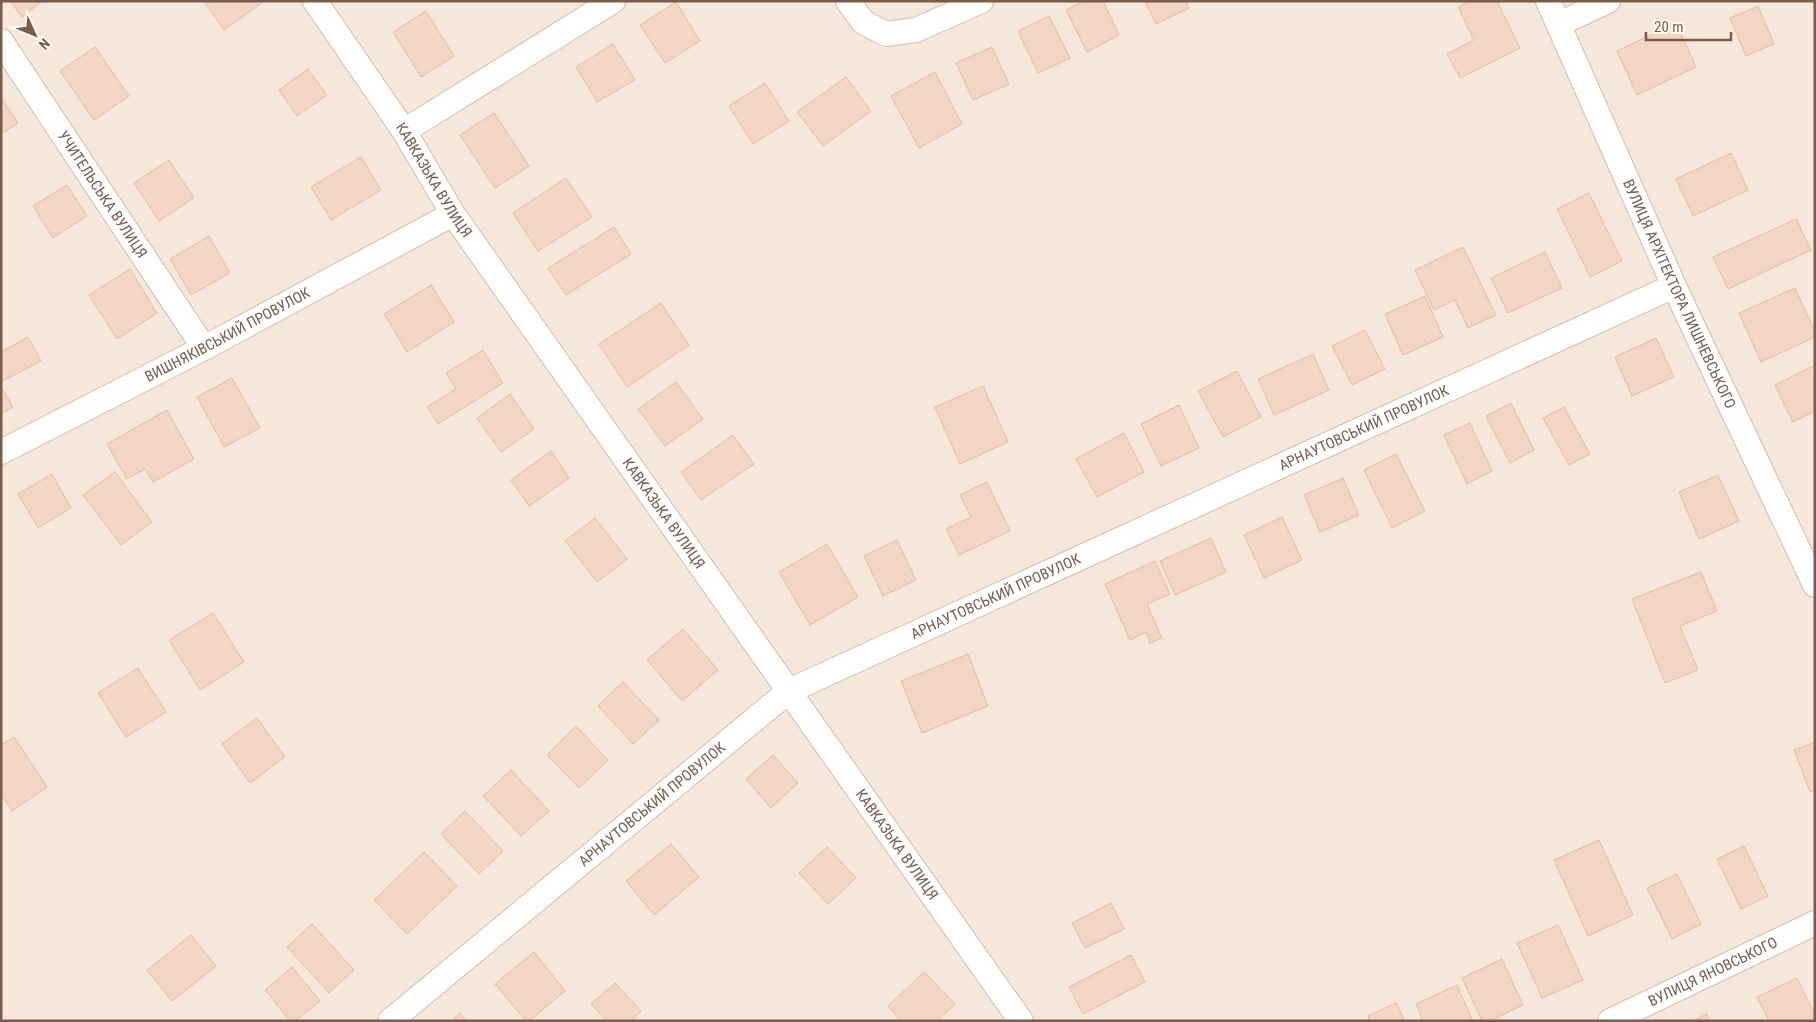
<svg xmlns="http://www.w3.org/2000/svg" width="1816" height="1022" font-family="'Roboto Condensed',sans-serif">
<rect width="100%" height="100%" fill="#fdf6ec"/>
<path fill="#f5e8da" d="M 1,1 L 1815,1 L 1815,1021 L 1,1021 Z"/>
<path fill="#f3d5c3" stroke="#e6bba3" d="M 10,1 L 42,1 L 22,17 Z
M 204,1 L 261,1 L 262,3 L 224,30 Z
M 1084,1 L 1103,1 L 1119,35 L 1087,52 L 1066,10 Z
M 1145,1 L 1185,1 L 1189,8 L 1156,24 Z
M 1470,1 L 1497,1 L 1520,48 L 1460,78 L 1447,54 L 1474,40 L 1458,7 Z
M 676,2 L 700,41 L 665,63 L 640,25 Z
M 1758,6 L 1774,44 L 1746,56 L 1730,18 Z
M 426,11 L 454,56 L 421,77 L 393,32 Z
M 1049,16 L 1070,58 L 1038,73 L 1018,31 Z
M 1676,23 L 1696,67 L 1637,95 L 1617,51 Z
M 613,44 L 635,80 L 597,102 L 576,67 Z
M 95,47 L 129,96 L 94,120 L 60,71 Z
M 992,47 L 1009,84 L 973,100 L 956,63 Z
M 308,69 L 327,95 L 297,116 L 279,90 Z
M 935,72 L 962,124 L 919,148 L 891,96 Z
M 846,77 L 871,111 L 823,146 L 797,112 Z
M 765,83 L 789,121 L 753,144 L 729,106 Z
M 1,98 L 18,123 L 1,134 Z
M 494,113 L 529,166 L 495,188 L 460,135 Z
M 1731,153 L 1748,190 L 1693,216 L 1676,179 Z
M 361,157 L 381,190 L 331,220 L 311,187 Z
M 169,160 L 194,198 L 159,221 L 134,183 Z
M 566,178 L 592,217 L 538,251 L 513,213 Z
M 67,185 L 87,216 L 53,238 L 33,206 Z
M 1589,193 L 1622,261 L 1590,277 L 1557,209 Z
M 1796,219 L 1811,250 L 1728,289 L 1713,257 Z
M 614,227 L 631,254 L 566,295 L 548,268 Z
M 209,236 L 230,273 L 191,295 L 170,259 Z
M 1463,247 L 1496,315 L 1468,328 L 1455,300 L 1434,310 L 1415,270 Z
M 1545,252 L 1562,288 L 1508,313 L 1491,278 Z
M 130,269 L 157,313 L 117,339 L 89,295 Z
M 431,285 L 454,322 L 407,352 L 384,314 Z
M 1795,288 L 1815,332 L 1815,337 L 1761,362 L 1739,313 Z
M 1425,296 L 1443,337 L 1403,355 L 1385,314 Z
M 661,303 L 689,345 L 627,387 L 599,344 Z
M 1365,330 L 1385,369 L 1352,385 L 1332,346 Z
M 28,337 L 41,361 L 1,382 L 1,352 Z
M 1656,338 L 1674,377 L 1632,396 L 1615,357 Z
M 483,350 L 503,383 L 438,424 L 427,407 L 456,389 L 446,373 Z
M 1313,354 L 1329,390 L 1274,415 L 1258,379 Z
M 1815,365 L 1815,411 L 1793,422 L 1775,385 Z
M 1237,371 L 1261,417 L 1223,437 L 1198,391 Z
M 232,378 L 260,428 L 224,447 L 197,397 Z
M 676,382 L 703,419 L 665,446 L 638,409 Z
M 983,386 L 1008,442 L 960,464 L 935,407 Z
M 1,387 L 13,407 L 1,414 Z
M 510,394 L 534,429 L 501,452 L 477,418 Z
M 1511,403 L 1534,450 L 1510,463 L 1486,416 Z
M 1179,405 L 1199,448 L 1161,466 L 1141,424 Z
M 1564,407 L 1590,454 L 1569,465 L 1543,418 Z
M 167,410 L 194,459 L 153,482 L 145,469 L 127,479 L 107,444 Z
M 1470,423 L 1492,471 L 1467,484 L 1444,435 Z
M 1124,433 L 1144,472 L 1097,497 L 1076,459 Z
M 733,435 L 754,464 L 701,500 L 681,472 Z
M 551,451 L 569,478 L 529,506 L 511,480 Z
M 1396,454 L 1425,511 L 1392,528 L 1364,470 Z
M 115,472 L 152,522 L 121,545 L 83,495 Z
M 52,474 L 71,508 L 38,528 L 18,494 Z
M 1718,475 L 1739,521 L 1699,539 L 1679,492 Z
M 1343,478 L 1359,515 L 1320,532 L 1304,495 Z
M 987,482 L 1010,531 L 959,555 L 946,529 L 971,517 L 960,495 Z
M 1282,517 L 1302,560 L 1264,578 L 1244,535 Z
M 595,518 L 627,559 L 597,582 L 565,541 Z
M 1211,538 L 1226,572 L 1175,595 L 1160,561 Z
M 897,540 L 916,580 L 883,596 L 864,556 Z
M 827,544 L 858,597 L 810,625 L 779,572 Z
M 1155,561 L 1170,594 L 1147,604 L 1162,638 L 1150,643 L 1146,632 L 1130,640 L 1105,584 Z
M 1701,572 L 1717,611 L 1680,626 L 1698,670 L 1665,683 L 1632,599 Z
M 213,613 L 244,662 L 200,690 L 169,640 Z
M 683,629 L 718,670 L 682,701 L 647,660 Z
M 968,654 L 988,706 L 922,733 L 901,681 Z
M 138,668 L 166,712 L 126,737 L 98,693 Z
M 623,682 L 659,720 L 633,744 L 598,706 Z
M 257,718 L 285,757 L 250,783 L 222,744 Z
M 576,726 L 608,760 L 579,788 L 547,755 Z
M 14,737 L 47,787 L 12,811 L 1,794 L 1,745 Z
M 1815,742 L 1815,790 L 1810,792 L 1794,750 Z
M 773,755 L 798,783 L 771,808 L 746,779 Z
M 511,770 L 549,811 L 521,836 L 483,796 Z
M 465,811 L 503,851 L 479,874 L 441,834 Z
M 1599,840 L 1633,915 L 1588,936 L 1554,860 Z
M 671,844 L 699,877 L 654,915 L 626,881 Z
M 1744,846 L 1768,896 L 1741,909 L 1717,859 Z
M 827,847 L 856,878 L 828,904 L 799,873 Z
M 424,852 L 457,886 L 407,934 L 374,900 Z
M 1677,874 L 1701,924 L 1672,939 L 1647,888 Z
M 1111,903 L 1124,929 L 1085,948 L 1072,923 Z
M 312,924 L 354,970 L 329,993 L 287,947 Z
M 1558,925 L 1583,980 L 1542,998 L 1517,943 Z
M 191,935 L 216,966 L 172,1001 L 147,970 Z
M 534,952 L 565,991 L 529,1021 L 526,1021 L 495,984 Z
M 1131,955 L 1145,982 L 1083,1014 L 1069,987 Z
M 1502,959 L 1523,1005 L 1490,1021 L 1482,1021 L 1462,978 Z
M 292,967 L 320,1001 L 295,1021 L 290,1021 L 265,990 Z
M 924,972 L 955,1004 L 937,1021 L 901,1021 L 888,1006 Z
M 1797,978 L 1815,1015 L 1815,1021 L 1769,1021 L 1757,997 Z
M 615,983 L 641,1011 L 631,1021 L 607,1021 L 591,1004 Z
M 1457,985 L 1473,1021 L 1423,1021 L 1416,1004 Z
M 1396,1003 L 1405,1021 L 1370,1021 L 1368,1016 Z
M 460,1013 L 466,1021 L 451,1021 Z
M 1707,1014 L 1710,1021 L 1692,1021 Z"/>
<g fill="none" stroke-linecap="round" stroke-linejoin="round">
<defs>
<g id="minor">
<path id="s1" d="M 315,1 L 404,131 L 453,214 L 1021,1021"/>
<path d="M 848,1 L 863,22 L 886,34 L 916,30 L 981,1"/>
<path id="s2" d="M 1548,1 L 1674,286 L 1815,585"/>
<path d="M 1559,24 L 1608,1"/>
<path id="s3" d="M 1,41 L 204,348"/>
<path d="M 404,131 L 613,1"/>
<path id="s4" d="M 1,452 L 204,348 L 453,214"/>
<path id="s5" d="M 390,1021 L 789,691 L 1674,286"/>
<path id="s6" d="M 1610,1021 L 1815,923"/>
</g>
</defs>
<use href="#minor" stroke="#d1beb0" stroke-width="26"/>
<use href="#minor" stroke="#fff" stroke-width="24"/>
</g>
<g text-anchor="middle" stroke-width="5" stroke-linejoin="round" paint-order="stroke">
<g font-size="15" fill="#7a5c4d" stroke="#fffaf3">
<text dy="5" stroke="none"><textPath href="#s1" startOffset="215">КАВКАЗЬКА ВУЛИЦЯ</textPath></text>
<text dy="5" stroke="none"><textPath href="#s3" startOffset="184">УЧИТЕЛЬСЬКА ВУЛИЦЯ</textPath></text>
<text dy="5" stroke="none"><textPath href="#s2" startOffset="321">ВУЛИЦЯ АРХІТЕКТОРА ЛИШНЕВСЬКОГО</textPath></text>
<text dy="5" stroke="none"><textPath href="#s4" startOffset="255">ВИШНЯКІВСЬКИЙ ПРОВУЛОК</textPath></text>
<text dy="5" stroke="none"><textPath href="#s5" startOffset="1150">АРНАУТОВСЬКИЙ ПРОВУЛОК</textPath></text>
<text dy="5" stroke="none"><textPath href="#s1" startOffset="620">КАВКАЗЬКА ВУЛИЦЯ</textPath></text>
<text dy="5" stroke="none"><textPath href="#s5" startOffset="745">АРНАУТОВСЬКИЙ ПРОВУЛОК</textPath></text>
<text dy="5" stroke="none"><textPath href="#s5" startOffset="340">АРНАУТОВСЬКИЙ ПРОВУЛОК</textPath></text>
<text dy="5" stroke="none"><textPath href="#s1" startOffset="1025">КАВКАЗЬКА ВУЛИЦЯ</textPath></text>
<text dy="5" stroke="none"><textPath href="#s6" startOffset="114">ВУЛИЦЯ ЯНОВСЬКОГО</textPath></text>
</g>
</g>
<rect width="1816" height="1022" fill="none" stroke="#7a5c4d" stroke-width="5"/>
<g transform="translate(35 35) rotate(134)" stroke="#fffaf3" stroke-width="4" paint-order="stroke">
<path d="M0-4L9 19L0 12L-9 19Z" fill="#7a5c4d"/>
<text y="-8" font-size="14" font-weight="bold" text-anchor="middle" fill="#7a5c4d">N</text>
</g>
<path d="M1646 32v8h85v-8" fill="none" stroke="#7a5c4d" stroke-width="2.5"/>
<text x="1654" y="32" font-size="15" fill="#7a5c4d" stroke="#fffaf3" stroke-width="4" paint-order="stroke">20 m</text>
</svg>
